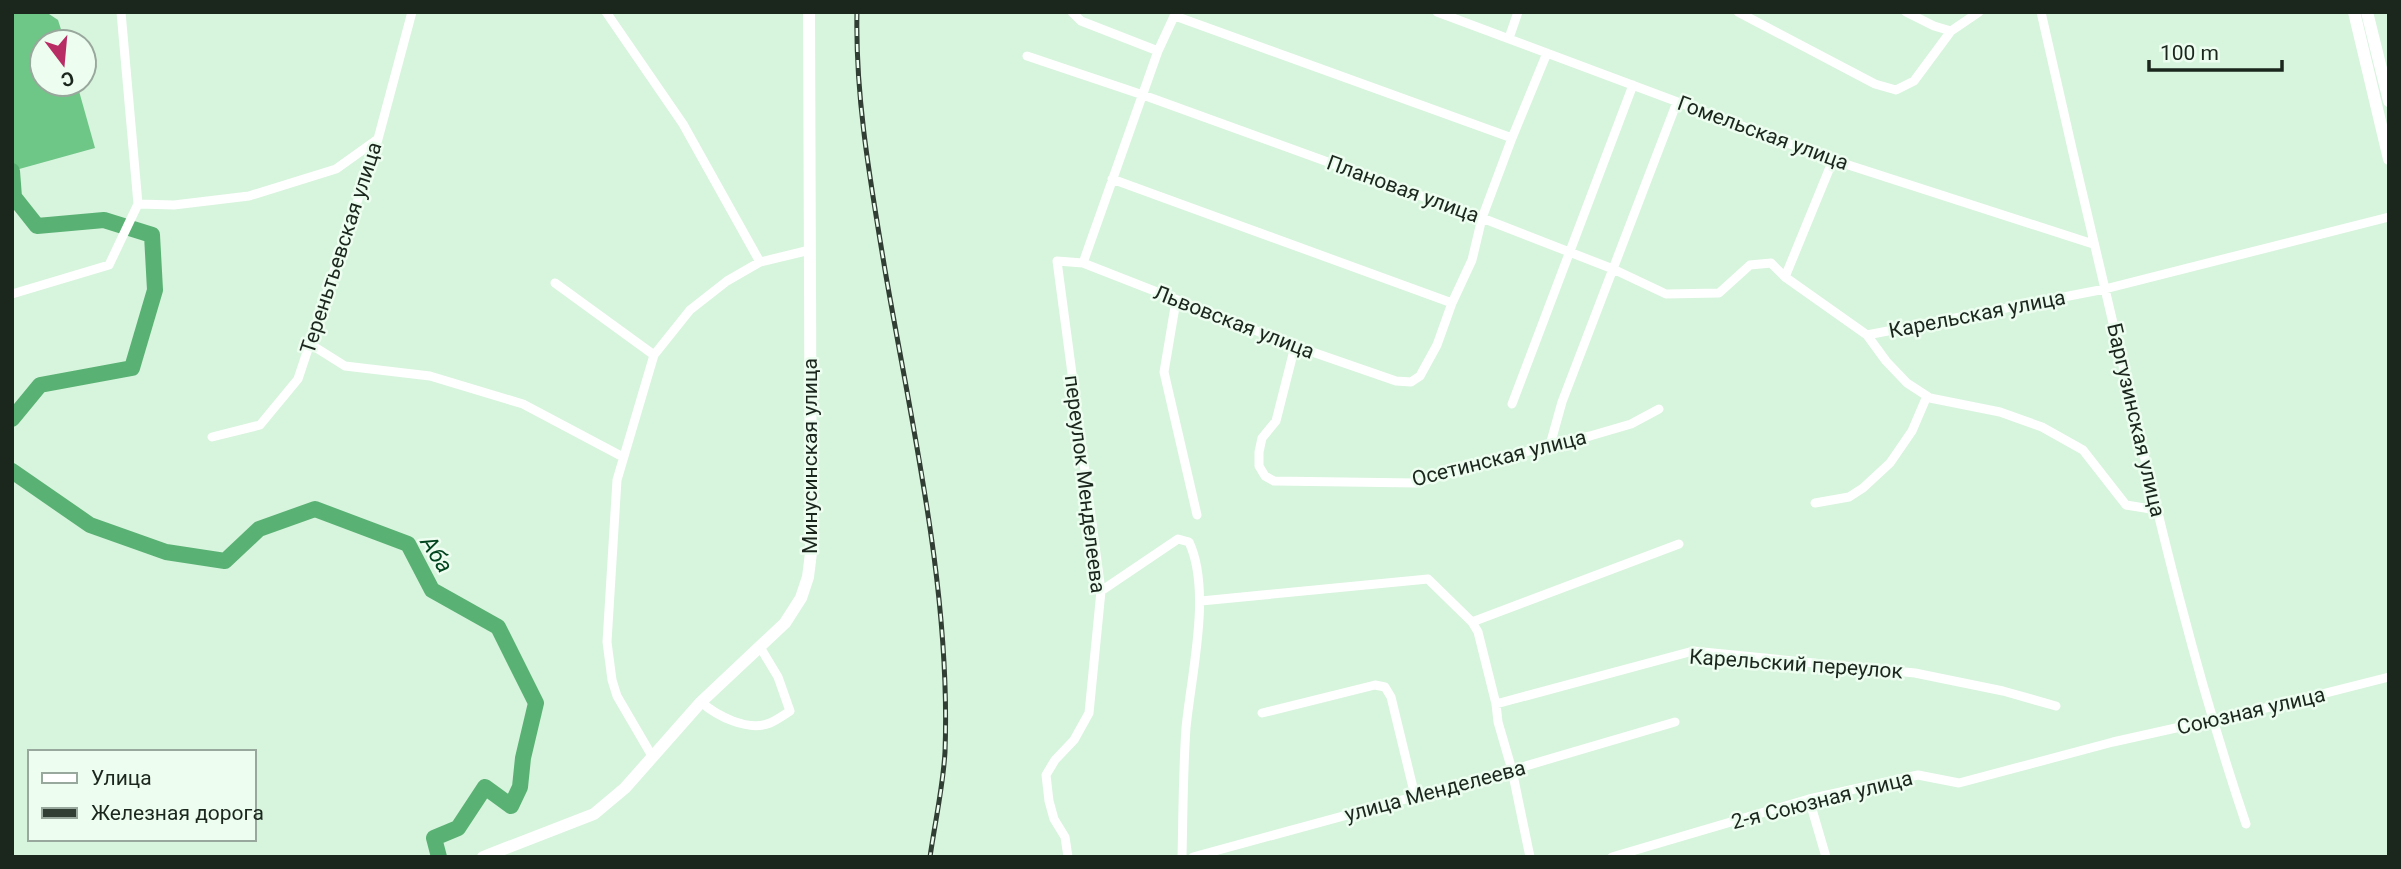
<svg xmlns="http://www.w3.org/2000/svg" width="2401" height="869" font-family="Roboto,sans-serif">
<rect width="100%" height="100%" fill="#d7f4dd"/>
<path fill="#6ec687" d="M 12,12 L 46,12 L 58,20 L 65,42 L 42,42 L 42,84 L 77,84 L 95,148 L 12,171 Z"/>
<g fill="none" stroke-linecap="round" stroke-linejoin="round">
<path stroke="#59b173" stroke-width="16" d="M 12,171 L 14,197 L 37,226 L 104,220 L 152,235 L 155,290 L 132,368 L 40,385 L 12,419
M 12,471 L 90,525 L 166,552 L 225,561 L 259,529 L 315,509 L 408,544 L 432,590 L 498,627 L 536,703 L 523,758 L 520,787 L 511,806 L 485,787 L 458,828 L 434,838 L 439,857"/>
<path stroke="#fff" stroke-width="9" d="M 121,12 L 138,204
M 606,12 L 683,124 L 760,262 L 810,250
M 1072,12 L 1081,21 L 1158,51
M 1437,12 L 1833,160 L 2093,244
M 1738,12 L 1875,84 L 1896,90 L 1914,81 L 1951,31
M 1906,12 L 1934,26 L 1951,31 L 1979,12
M 2041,12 C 2068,133 2096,253 2125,374 C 2160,525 2196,676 2246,824
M 1175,16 L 1512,138
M 1509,38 L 1518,12
M 1027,56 L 1143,95 L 1482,218 L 1613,269 L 1666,294 L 1719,293 L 1750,265 L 1771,263 L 1785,277 L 1867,335 L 1886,361 L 1907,383 L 1930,398 L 2000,412 L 2042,427 L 2083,450 L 2126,505 L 2157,510
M 1112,179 L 1452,303
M 1083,263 L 1158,51 L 1176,12
M 1785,277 L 1833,160
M 555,283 L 654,355
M 12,294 L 109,265 L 138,204 L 174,205 L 249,196 L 336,169 L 378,139
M 1176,301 L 1164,372 L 1197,515
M 1867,335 L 2105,289 L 2389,217
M 310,344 L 345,366 L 430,376 L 523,404 L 623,457
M 1295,346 L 1276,421 L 1262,438 L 1259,452 L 1259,466 L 1265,476 L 1274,481 L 1416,483 L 1550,445 L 1590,436 L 1631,424 L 1659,409
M 1512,404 L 1633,85
M 212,437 L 260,425 L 298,379 L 378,139 L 412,12
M 1550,445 L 1562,402 L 1677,102
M 1815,503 L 1849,497 L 1863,488 L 1890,463 L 1912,431 L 1927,396
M 1101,591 L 1178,539 L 1189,542 C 1212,591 1191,675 1186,728 C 1183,771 1183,814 1182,857
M 1201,601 L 1428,579 L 1472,622 L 1478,632 L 1496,704 L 1498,722 L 1512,770 L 1530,857
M 1472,622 L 1679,544
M 701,702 C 717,716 748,732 770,723 C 777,720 784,715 790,711 L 778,677 L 760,647
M 1496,704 L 1693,651 L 1915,673 L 2003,691 L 2056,706
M 1262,713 L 1375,685 L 1385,687 L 1391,697 L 1415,796
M 652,756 L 617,696 L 612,680 L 607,642 L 617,480 L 654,355 L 690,310 L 727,281 L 760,262
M 1809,799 L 1826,857
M 1068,857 L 1065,837 L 1054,819 L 1049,801 L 1046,775 L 1055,760 L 1074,740 L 1089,713 L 1101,591 L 1057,261 L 1083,263 L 1295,346 L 1396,381 L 1411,382 L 1420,376 L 1437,345 L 1452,303 L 1472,260 L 1482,218 L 1512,138 L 1547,53
M 1193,857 L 1512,770 L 1675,722
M 1612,857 L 1809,799 L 1918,775 L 1959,783 L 2113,742 L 2279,705 L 2389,677"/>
<path stroke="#fff" stroke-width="12" d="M 2354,12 L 2389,159
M 2367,12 L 2389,101
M 483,857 L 594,814 L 625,788 L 701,702 L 785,623 L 801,598 L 808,577 L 811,553 L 809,12"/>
<defs>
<path id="rail" d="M 857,12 C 855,98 871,185 885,270 C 912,427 951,592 945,752 C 943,787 935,822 930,857"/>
</defs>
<use href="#rail" stroke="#313e34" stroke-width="5"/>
<use href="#rail" stroke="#edfef0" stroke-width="2.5" stroke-dasharray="8" stroke-linecap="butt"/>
</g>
<g text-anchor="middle" stroke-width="5" stroke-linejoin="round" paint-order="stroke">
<g font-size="21" fill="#1b261d" stroke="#edfef0">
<text transform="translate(1763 133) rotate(20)" y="7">Гомельская улица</text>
<text transform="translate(1403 189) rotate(20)" y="7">Плановая улица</text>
<text transform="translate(341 248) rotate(-72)" y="7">Тереньтьевская улица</text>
<text transform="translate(1977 314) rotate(-11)" y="7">Карельская улица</text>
<text transform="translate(1234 322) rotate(21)" y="7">Львовская улица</text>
<text transform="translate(2136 420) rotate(77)" y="7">Баргузинская улица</text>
<text transform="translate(810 456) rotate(-90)" y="7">Минусинская улица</text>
<text transform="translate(1499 458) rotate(-14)" y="7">Осетинская улица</text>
<text transform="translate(1085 484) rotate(83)" y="7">переулок Менделеева</text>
<text transform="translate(1796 664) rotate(4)" y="7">Карельский переулок</text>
<text transform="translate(2251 711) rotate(-13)" y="7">Союзная улица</text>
<text transform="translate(1435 791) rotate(-15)" y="7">улица Менделеева</text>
<text transform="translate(1822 800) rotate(-14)" y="7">2-я Союзная улица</text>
</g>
<g font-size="23" font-style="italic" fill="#00451e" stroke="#edfef0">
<text transform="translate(437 554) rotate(57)" y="8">Аба</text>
</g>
</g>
<rect width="2401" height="869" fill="none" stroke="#1b261d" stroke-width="28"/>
<rect x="28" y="750" width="228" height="91" fill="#edfef0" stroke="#99a89c" stroke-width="2"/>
<rect x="42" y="773" width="35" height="10" fill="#ffffff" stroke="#99a89c" stroke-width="2"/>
<text x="91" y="785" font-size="21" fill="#1b261d">Улица</text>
<rect x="42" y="808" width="35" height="10" fill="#313e34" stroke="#99a89c" stroke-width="2"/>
<text x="91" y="820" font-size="21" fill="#1b261d">Железная дорога</text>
<g transform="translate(63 63) rotate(164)"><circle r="33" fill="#edfef0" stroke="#99a89c" stroke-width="2"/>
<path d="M0-5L12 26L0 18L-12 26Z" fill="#b92d65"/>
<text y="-10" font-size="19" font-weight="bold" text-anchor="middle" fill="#1b261d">С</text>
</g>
<path d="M2149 60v10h133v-10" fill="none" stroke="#1b261d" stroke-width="3.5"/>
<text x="2160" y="60" font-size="21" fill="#1b261d" stroke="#edfef0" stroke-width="5" paint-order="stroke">100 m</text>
</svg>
